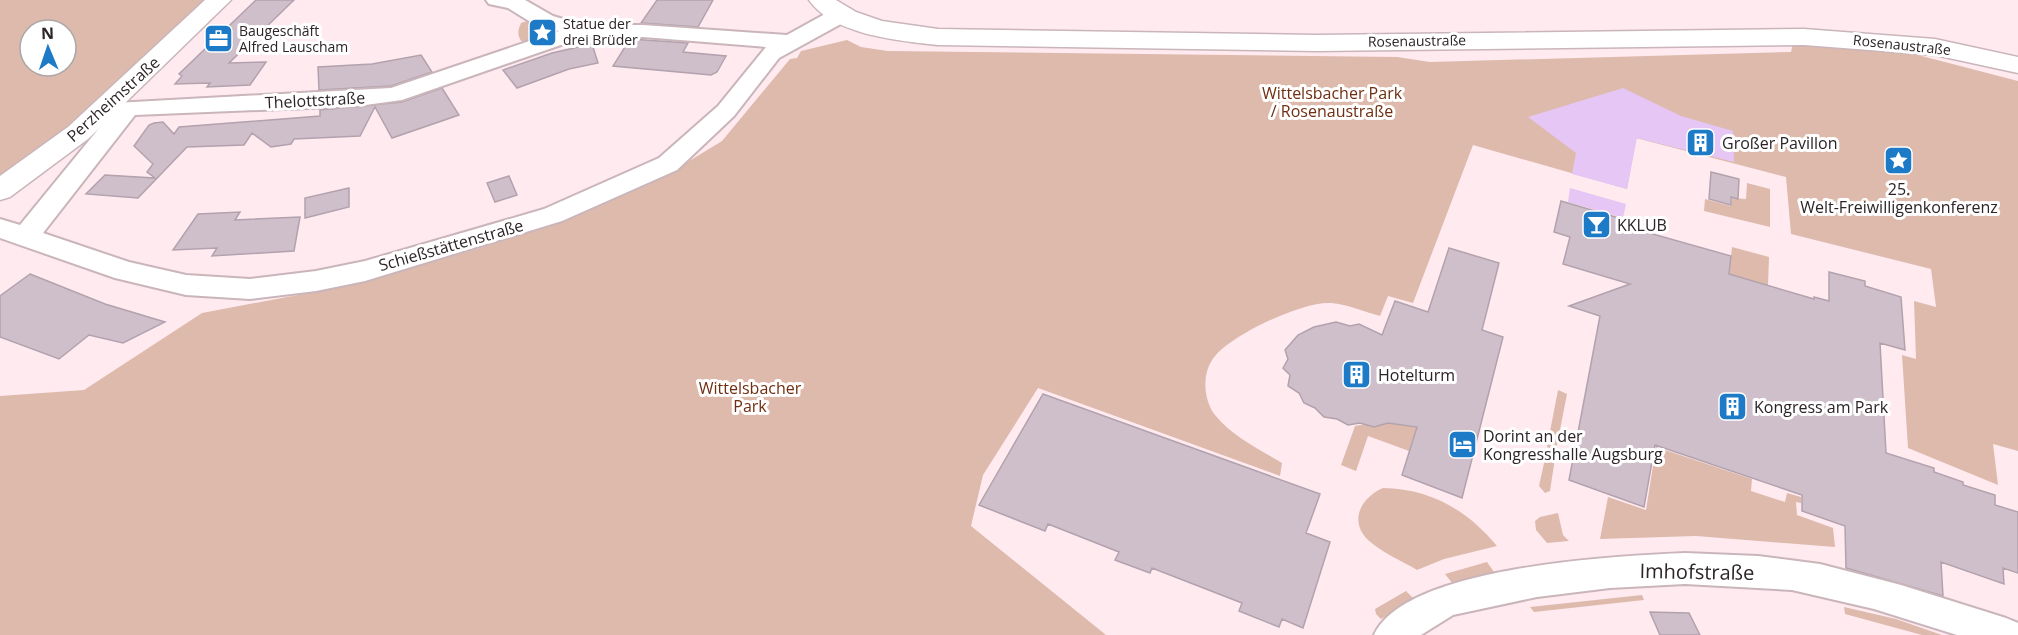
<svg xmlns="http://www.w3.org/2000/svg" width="2018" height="635" font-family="'Open Sans',sans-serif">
<rect width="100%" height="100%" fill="#ffeaf0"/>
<path fill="#debaac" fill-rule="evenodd" d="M 0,0 L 210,0 L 92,109 L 0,179 ZM 30,30 L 66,30 L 66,66 L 30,66 Z
M 527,21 L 530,21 L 559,30 L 529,42 L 521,41 C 517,34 518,30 521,23 Z
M 847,40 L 861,47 L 888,51 L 1397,57 L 1430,62 L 1791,52 L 1793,43 L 1914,54 L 2018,81 L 2018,451 L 1993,444 L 1998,485 L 1908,448 L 1902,355 L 1916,359 L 1914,301 L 1936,307 L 1931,269 L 1791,234 L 1786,177 L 1636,138 L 1627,189 L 1473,145 L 1413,303 L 1388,296 L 1380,316 C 1365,312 1347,304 1331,303 C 1303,301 1234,334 1216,355 C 1201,371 1203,399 1215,415 C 1233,437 1259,449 1282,463 L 1280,476 L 1038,388 L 983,475 L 971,526 L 1106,635 L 0,635 L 0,396 L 84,390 L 202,313 L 351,285 L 480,248 L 558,222 L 676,169 L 722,141 L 790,59 L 797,58 L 801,51 Z
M 1747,183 L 1770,189 L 1770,227 L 1704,211 L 1705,199 L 1731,206 L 1732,198 L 1746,199 Z
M 1732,247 L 1769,257 L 1768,286 L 1729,274 Z
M 1558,390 L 1567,394 L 1556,450 L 1547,447 Z
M 1421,414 L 1409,451 L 1368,436 L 1356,471 L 1341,465 L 1355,426 Z
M 1656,447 L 1752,479 L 1751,491 L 1785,502 L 1787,493 L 1801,497 L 1801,503 L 1796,502 L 1797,515 L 1833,528 L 1835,547 L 1696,536 L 1600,539 L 1608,497 L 1646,510 Z
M 1546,454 L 1555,458 L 1550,491 L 1545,493 L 1539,486 Z
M 1383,488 C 1431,489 1467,510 1497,546 L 1444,559 L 1417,570 C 1402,561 1381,552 1368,540 C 1348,520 1362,497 1383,488 Z
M 1558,513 L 1563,535 L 1569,541 L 1547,543 L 1536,530 L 1535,521 L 1540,517 Z
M 1487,562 L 1494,572 L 1453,584 L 1445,574 Z
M 1406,591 L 1414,599 L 1381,619 L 1376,614 L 1375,609 Z
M 1642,595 L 1644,600 L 1534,612 L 1530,607 Z
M 1844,607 L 1896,619 L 1942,635 L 1922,635 L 1845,614 Z"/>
<path fill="#e5c6f5" d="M 1623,88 L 1681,116 L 1733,131 L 1734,162 L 1637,138 L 1627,189 L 1572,174 L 1576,153 L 1528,117 Z
M 1570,188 L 1626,204 L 1623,218 L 1568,202 Z"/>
<path fill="#cfbfca" stroke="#b2a2ad" stroke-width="1.5" d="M 256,0 L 294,0 L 229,63 L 266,62 L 250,85 L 207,87 L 210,83 L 175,84 L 182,76 L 179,74 Z
M 657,0 L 713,0 L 698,27 L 641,23 Z
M 630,39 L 688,43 L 683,52 L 726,56 L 717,72 L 711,75 L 613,66 Z
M 592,44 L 598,63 L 569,69 L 517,88 L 503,70 L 552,53 Z
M 421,55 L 432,72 L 391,86 L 319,90 L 318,67 L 372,64 Z
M 442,88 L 459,115 L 392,138 L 375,107 L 360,136 L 294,139 L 291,144 L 271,147 L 252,133 L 244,145 L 187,147 L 138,198 L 86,194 L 105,175 L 155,178 L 147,172 L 153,164 L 134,146 L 149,125 L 154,123 L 163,122 L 174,134 L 179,127 L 320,116 L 320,110 L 402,102 Z
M 1711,172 L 1739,179 L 1738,199 L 1731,197 L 1731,205 L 1709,199 Z
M 509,176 L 517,195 L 495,202 L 487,183 Z
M 349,188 L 349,207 L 305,218 L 305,198 Z
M 1561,201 L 1636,223 L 1635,229 L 1731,256 L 1729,274 L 1814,299 L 1814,297 L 1829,301 L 1829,272 L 1865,281 L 1865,286 L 1901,297 L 1905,350 L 1880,343 L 1886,453 L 1934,468 L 1934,472 L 1963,482 L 1963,485 L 1995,495 L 1995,505 L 2018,512 L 2018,573 L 2003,568 L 2004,584 L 1941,562 L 1943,596 L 1846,568 L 1845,526 L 1802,511 L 1802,495 L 1655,445 L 1644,507 L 1569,480 L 1600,316 L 1569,306 L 1630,284 L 1563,264 L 1570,237 L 1554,232 Z
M 240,212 L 235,220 L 300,217 L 294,251 L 212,256 L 217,248 L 173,250 L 198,214 Z
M 1449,248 L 1499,263 L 1482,330 L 1503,337 L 1462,498 L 1402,475 L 1417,427 L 1388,423 L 1374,427 L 1360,423 L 1348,425 L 1337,419 L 1324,417 L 1315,408 L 1304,403 L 1299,393 L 1288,386 L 1290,375 L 1283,368 L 1288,359 L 1285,350 L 1298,335 L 1314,327 L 1336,322 L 1350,326 L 1359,324 L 1382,335 L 1395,301 L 1428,312 Z
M 30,274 L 105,304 L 165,322 L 123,343 L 89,335 L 59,359 L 0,337 L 0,296 Z
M 1043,394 L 1320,494 L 1306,533 L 1330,542 L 1303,628 L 1282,619 L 1279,627 L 1239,611 L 1242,603 L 1152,568 L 1150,573 L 1115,560 L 1119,552 L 1048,524 L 1045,531 L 979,505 Z
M 1650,612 L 1689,613 L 1700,635 L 1660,635 Z"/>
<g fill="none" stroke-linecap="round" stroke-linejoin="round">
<defs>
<path id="minor" d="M 486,0 L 525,0 L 553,16 L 583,25 L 643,25 L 787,35 L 834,9 L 850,9 L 853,14 L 850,19 L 779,58 L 734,116 L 677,170 L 562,221 L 365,281 L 316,291 L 250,299 L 186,295 L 115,278 L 0,238 L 0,219 L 20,225 L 109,116 L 97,114 L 93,109 L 97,104 L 391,88 L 559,31 L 537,26 L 508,8 L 489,4 ZM 584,37 L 643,37 L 766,47 L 718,106 L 659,158 L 544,209 L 365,261 L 316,271 L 250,279 L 186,275 L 129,262 L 43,233 L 135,115 L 358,106 L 402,100 Z
M 1685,553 L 1758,556 L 1820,564 L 1901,585 L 2006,618 L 2018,623 L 2018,635 L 1957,635 L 1874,609 L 1792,590 L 1685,584 L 1610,588 L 1537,597 L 1453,615 L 1421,635 L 1374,635 C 1405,566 1616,556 1685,553 Z"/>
<path id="tertiary" d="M 205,0 L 231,0 L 88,139 L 10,197 L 0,200 L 0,176 L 68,127 Z"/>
<path id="secondary" d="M 809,0 L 836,0 L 856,12 L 882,21 L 938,29 L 1317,35 L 1804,29 L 1935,39 L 2018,57 L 2018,73 L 1935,55 L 1804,45 L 1317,51 L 938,45 C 900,41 833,35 809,0 Z"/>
</defs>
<use href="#minor" stroke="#c9b5ba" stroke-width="4"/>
<use href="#tertiary" stroke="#c9b5ba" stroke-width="3"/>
<use href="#secondary" stroke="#c9b5ba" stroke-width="3"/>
<use href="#minor" fill="#fff" fill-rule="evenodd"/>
<use href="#tertiary" fill="#fff" fill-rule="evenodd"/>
<use href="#secondary" fill="#fff" fill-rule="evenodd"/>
</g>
<defs>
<symbol id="sight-square" viewBox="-11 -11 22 22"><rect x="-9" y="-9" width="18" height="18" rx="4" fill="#1c7ac7" stroke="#fff"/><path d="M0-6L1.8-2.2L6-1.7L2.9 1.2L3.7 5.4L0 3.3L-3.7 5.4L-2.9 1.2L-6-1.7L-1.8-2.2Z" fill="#fff"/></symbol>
<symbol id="office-square" viewBox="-11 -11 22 22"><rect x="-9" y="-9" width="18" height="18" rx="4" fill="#1c7ac7" stroke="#fff"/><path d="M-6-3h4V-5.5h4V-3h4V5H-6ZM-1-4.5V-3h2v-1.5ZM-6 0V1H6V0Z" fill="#fff"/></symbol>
<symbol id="building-square" viewBox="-11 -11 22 22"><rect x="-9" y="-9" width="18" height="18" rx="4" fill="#1c7ac7" stroke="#fff"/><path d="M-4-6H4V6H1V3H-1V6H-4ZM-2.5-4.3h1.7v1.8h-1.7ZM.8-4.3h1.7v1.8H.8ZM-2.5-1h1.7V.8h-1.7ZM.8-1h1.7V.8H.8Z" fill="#fff"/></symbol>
<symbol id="bar-square" viewBox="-11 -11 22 22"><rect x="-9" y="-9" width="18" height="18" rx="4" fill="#1c7ac7" stroke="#fff"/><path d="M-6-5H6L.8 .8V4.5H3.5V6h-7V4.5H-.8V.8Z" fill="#fff"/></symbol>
<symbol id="hotel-square" viewBox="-11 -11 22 22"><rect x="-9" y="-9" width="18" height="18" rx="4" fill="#1c7ac7" stroke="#fff"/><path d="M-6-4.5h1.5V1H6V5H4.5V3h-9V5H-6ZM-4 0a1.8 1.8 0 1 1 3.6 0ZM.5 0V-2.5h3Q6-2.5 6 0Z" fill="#fff"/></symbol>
</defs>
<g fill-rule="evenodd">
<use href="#sight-square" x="526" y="16" width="33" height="33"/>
<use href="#office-square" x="202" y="22" width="33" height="33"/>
<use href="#building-square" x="1684" y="126" width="33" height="33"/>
<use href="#sight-square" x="1882" y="144" width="33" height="33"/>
<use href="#bar-square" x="1580" y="208" width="33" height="33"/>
<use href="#building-square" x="1340" y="358" width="33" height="33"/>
<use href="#building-square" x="1716" y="390" width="33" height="33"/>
<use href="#hotel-square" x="1446" y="428" width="33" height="33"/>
</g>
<g text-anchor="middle" stroke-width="6" stroke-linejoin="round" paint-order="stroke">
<g font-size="14" fill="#2c2426" stroke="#fff" text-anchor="start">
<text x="563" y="29">Statue der<tspan x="563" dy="16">drei Brüder</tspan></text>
<text x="239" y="36">Baugeschäft<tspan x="239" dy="16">Alfred Lauscham</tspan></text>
</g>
<g font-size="14" fill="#2c2426" stroke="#fff">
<text transform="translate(1417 41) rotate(-1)" y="5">Rosenaustraße</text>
<text transform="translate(1902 45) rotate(6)" y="5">Rosenaustraße</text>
</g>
<g font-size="16" fill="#702e11" stroke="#fff">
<text x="1332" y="99">Wittelsbacher Park<tspan x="1332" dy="18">/ Rosenaustraße</tspan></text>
<text x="750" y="394">Wittelsbacher<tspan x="750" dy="18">Park</tspan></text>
</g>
<g font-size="16" fill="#2c2426" stroke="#fff">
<text transform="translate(113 99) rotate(-42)" y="6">Perzheimstraße</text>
<text transform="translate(315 100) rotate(-3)" y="6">Thelottstraße</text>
<text transform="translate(451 245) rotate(-16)" y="6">Schießstättenstraße</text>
</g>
<g font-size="16" fill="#2c2426" stroke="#fff" text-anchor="start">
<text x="1722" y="149">Großer Pavillon</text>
<text x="1899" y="195" text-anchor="middle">25.<tspan x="1899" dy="18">Welt-Freiwilligenkonferenz</tspan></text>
<text x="1617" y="231">KKLUB</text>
<text x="1378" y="381">Hotelturm</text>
<text x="1754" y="413">Kongress am Park</text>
<text x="1483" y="442">Dorint an der<tspan x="1483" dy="18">Kongresshalle Augsburg</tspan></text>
</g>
<g font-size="20" fill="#2c2426" stroke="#fff">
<text transform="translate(1697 572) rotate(1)" y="7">Imhofstraße</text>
</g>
</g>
<g transform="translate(48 48) rotate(358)"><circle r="28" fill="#ffffff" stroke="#aba7a8" stroke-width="1.5"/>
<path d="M0-4.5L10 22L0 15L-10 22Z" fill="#1c7ac7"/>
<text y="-9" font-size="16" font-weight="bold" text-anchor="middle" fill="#2c2426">N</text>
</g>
</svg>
